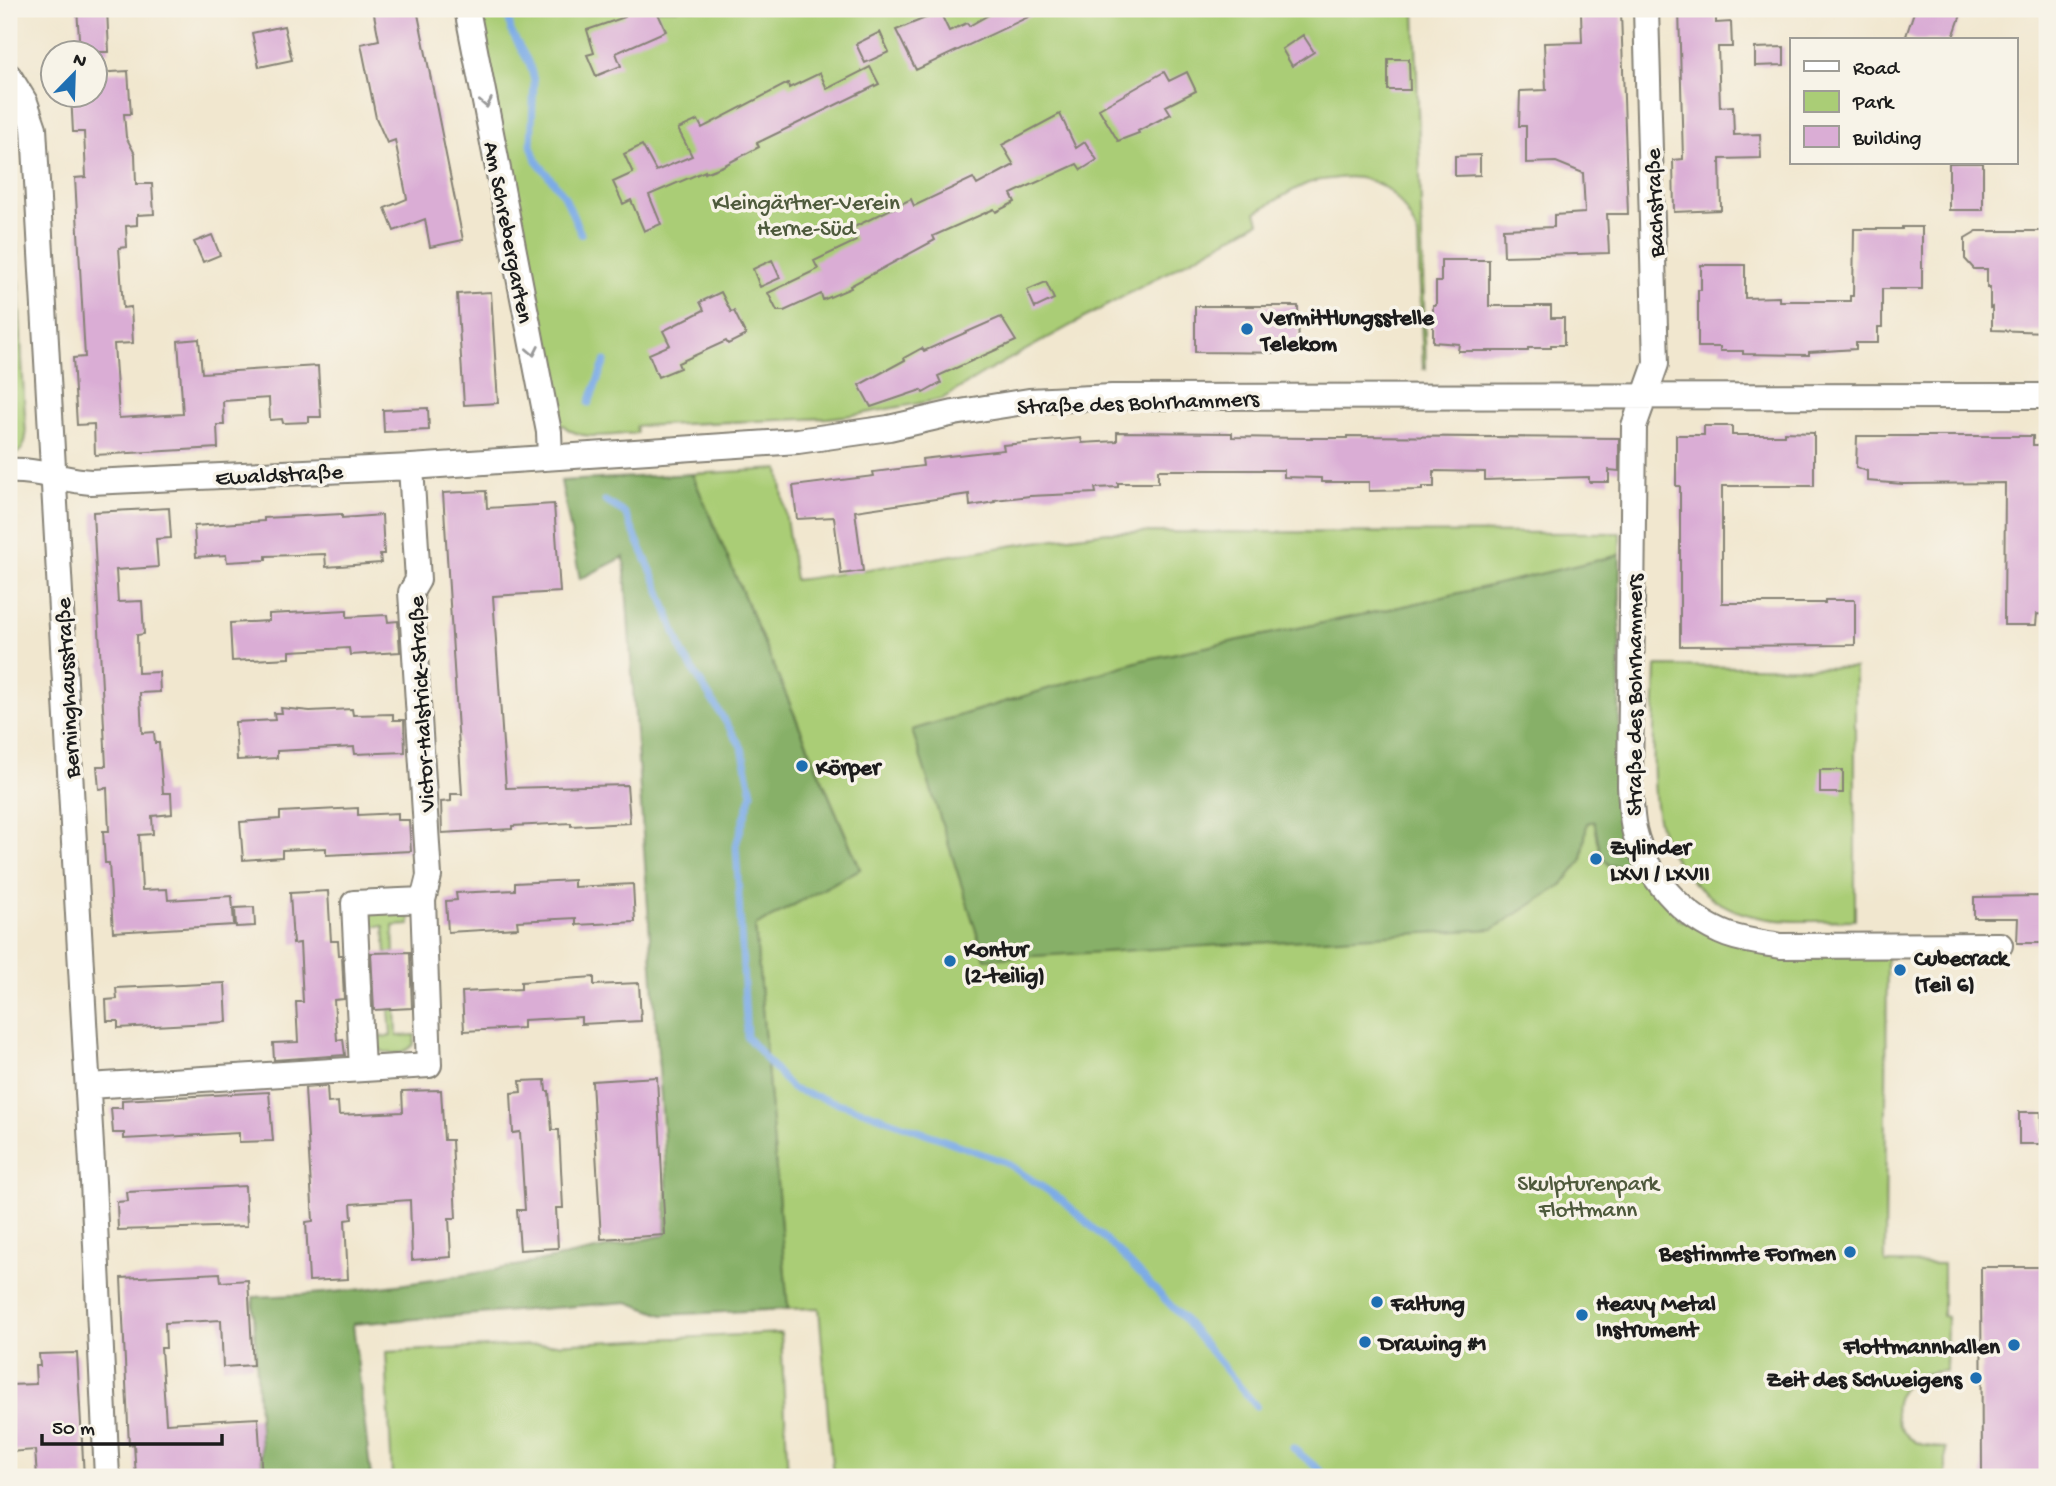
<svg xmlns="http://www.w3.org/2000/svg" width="2056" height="1486" font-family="'Gochi Hand',sans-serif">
<rect width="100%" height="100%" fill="#f7f3e8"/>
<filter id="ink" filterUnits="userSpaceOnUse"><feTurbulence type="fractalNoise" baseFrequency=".0143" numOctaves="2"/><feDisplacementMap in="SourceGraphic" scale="14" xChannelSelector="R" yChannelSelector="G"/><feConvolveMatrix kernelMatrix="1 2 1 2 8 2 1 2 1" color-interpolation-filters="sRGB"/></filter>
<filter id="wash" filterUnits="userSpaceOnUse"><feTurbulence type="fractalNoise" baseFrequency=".00686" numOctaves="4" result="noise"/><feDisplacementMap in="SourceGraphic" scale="28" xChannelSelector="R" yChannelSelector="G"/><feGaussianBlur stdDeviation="1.57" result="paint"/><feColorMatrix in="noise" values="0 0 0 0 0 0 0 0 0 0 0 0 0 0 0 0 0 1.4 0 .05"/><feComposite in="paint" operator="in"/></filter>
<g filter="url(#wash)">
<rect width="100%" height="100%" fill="#f1e7cf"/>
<path fill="#aacd76" stroke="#637449" stroke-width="2" d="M 480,9 L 1415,9 L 1426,369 L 1423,369 L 1418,236 C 1402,195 1378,170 1331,179 C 1322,180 1312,181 1304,185 C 1288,192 1272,203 1256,212 L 1259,222 L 986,372 L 942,399 L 860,414 L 828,418 L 636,426 L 637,433 C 615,434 580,443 563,425 L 557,426 L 481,37 Z
M 9,242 L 16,242 L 26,436 C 25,446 20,455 9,456 Z
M 779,469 L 795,580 C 900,566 1004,544 1109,532 L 1620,533 L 1620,555 L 1409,605 L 1143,660 L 912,730 L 1582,860 L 1586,823 L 1595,821 L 1601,855 L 1632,855 L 1680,920 L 1887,956 L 1885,1263 L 1943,1264 L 1943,1316 L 1947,1317 L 1946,1371 C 1875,1372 1882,1451 1946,1448 L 1946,1477 L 833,1477 L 819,1308 L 788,1309 L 755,926 L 860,868 L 692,474 Z
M 1656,666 L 1855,668 L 1855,920 C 1823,920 1789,924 1758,917 C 1705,907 1662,861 1656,806 C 1651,763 1655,711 1656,666 Z
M 404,910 L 410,918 L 410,925 L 393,926 L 394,953 L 386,953 L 384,926 L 367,926 L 368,919 L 372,912 Z
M 389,1009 L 396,1009 L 397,1036 L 415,1035 L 414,1044 C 402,1058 376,1057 372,1037 L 391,1036 Z
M 781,1333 L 788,1477 L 392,1477 L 386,1352 Z"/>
<path fill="#87b067" stroke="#526642" stroke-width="2" d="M 692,474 L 860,869 L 755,926 L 788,1309 L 663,1315 L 628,1302 L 353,1324 L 371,1477 L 262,1477 L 253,1297 C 391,1293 530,1265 665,1235 L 667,1186 L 624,557 L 580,579 L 561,481 Z
M 1620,555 L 1619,790 L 1632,855 L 1628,862 L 1622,867 L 1609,865 L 1601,855 L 1594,821 L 1587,823 L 1582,860 L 1562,885 L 1493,929 L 985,959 L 912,730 L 1143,660 L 1409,605 Z"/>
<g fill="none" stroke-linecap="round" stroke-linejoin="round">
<path stroke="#7cabe6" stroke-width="7" d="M 507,9 L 511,31 L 530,65 L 534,81 L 531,145 L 536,160 L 564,195 L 581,234
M 589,403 L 605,361
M 605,501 L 625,513 L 658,586 L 683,654 L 742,748 L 752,793 L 736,845 L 747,1037 L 792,1089 L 864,1111 L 1005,1162 L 1062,1200 L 1117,1250 L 1183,1318 L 1256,1406
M 1293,1448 L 1328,1477"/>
</g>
<g id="blocks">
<path fill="#daadd5" d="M 77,9 L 107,9 L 109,52 L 80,52 Z
M 373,9 L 417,9 L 463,240 L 430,247 L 425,219 L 394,231 L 385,208 L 407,199 L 395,140 L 387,143 L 376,118 L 361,44 L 379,40 Z
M 621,9 L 656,9 L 666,31 L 616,53 L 621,66 L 596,76 L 587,55 L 594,53 L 587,30 L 625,17 Z
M 999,9 L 1045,9 L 916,70 L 896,30 L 940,12 L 949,31 L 967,23 L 969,26 Z
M 1679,9 L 1716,9 L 1716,23 L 1731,22 L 1732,47 L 1718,47 L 1720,107 L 1733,106 L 1734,135 L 1760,134 L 1761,158 L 1720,159 L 1721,210 L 1674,212 L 1673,160 L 1683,159 Z
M 1915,9 L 1963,9 L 1952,40 L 1916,40 L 1906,36 Z
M 1621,12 L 1628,214 L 1607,214 L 1609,253 L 1504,256 L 1503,229 L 1554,227 L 1554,215 L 1585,213 L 1583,173 L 1556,162 L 1526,163 L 1526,126 L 1519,126 L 1520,91 L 1546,90 L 1544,43 L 1582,42 L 1581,13 Z
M 284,26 L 292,60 L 259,67 L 252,33 Z
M 880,32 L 889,52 L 865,63 L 856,44 Z
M 1303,35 L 1314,52 L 1292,66 L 1282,49 Z
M 1784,47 L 1784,65 L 1755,66 L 1755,48 Z
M 1388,59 L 1409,59 L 1410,90 L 1388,90 Z
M 870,67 L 879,84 L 757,143 L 759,147 L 723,166 L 705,173 L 705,171 L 649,195 L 661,224 L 644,231 L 631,200 L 623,204 L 613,182 L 633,173 L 624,154 L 642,145 L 656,171 L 692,156 L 678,129 L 698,120 L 702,128 L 788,83 L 789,88 L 820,73 L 827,89 Z
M 128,71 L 131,114 L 124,114 L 126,137 L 135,154 L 136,184 L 152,184 L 154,214 L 137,215 L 137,225 L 126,226 L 127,247 L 119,248 L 123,308 L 131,307 L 133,343 L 114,344 L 119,418 L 183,414 L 178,341 L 199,339 L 202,373 L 318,366 L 321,417 L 309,417 L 309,422 L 283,423 L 282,419 L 270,420 L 269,398 L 223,401 L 224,425 L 217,425 L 218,448 L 95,455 L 94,424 L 77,425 L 73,358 L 85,357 L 75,178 L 86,177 L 84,132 L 73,132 L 71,94 L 94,94 L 94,73 Z
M 1164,72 L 1169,81 L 1187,72 L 1196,91 L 1166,106 L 1171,114 L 1138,131 L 1139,133 L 1118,141 L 1099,109 Z
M 1060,114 L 1076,148 L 1085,142 L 1097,160 L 1081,170 L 1077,164 L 1011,194 L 1015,202 L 996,212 L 994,209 L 933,236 L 935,240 L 850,286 L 851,288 L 823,300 L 821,294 L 784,311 L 777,311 L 768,293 L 818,269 L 814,261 L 856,241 L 850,229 L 911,199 L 914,206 L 973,178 L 977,185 L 1014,165 L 1002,145 Z
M 1480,155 L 1480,175 L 1455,176 L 1455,156 Z
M 1949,163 L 1983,163 L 1983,210 L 1949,210 Z
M 1902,227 L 1922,227 L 1922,289 L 1882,289 L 1882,327 L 1878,327 L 1878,343 L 1856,343 L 1856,349 L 1809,352 L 1809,355 L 1743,354 L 1743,351 L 1720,351 L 1720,347 L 1698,347 L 1698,290 L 1701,290 L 1701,265 L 1745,265 L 1745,298 L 1779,297 L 1779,301 L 1850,301 L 1850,296 L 1853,296 L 1854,229 L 1902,229 Z
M 1977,231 L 2047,231 L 2047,332 L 1992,330 L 1992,307 L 1990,308 L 1990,288 L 1987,288 L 1987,269 L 1974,269 L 1965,259 L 1965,238 Z
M 212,235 L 220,255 L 203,262 L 194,242 Z
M 772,260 L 780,278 L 760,287 L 753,269 Z
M 1441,260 L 1489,260 L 1489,306 L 1551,306 L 1551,318 L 1564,318 L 1564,345 L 1551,345 L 1551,348 L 1528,348 L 1528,351 L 1458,351 L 1459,344 L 1433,342 L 1433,305 L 1436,305 L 1436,282 L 1441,282 Z
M 1046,282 L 1054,299 L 1035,308 L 1027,290 Z
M 491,292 L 498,403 L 464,405 L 457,294 Z
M 721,292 L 731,312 L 734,311 L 746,335 L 728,344 L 726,341 L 678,363 L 680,368 L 658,377 L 649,354 L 670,345 L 663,331 L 704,310 L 700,302 Z
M 1195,306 L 1298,306 L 1299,353 L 1195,352 Z
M 1001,317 L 1016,341 L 938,376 L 941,383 L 923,393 L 921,390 L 871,407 L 859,385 L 905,360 L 904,358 L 922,348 L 924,351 Z
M 428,408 L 429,430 L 384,432 L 383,410 Z
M 1704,426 L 1732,426 L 1732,435 L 1784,435 L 1784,432 L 1814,433 L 1814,486 L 1722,486 L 1722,603 L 1825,603 L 1825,600 L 1855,600 L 1855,645 L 1680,646 L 1680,486 L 1676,486 L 1676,435 L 1704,435 Z
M 1117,432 L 1232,433 L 1232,437 L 1307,438 L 1347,438 L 1347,436 L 1619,438 L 1619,471 L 1609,470 L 1609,482 L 1589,482 L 1589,477 L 1485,480 L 1485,472 L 1434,471 L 1434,487 L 1422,487 L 1422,490 L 1369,491 L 1369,482 L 1321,482 L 1321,478 L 1284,477 L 1284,470 L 1158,470 L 1158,483 L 1118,483 L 1118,487 L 1095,488 L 1096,493 L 1030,496 L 994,500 L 995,502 L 970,506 L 969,494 L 855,511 L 863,571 L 841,574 L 834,517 L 797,519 L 793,486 L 874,476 L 873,472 L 923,466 L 922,459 L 1004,450 L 1003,445 L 1081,438 L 1082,443 L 1117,441 Z
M 1857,436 L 2033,436 L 2033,445 L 2047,445 L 2047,615 L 2037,614 L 2036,625 L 2004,625 L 2005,483 L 1903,484 L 1867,481 L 1867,471 L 1856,467 Z
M 486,491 L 487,508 L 554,504 L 560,592 L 493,596 L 506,788 L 627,785 L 630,823 L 571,826 L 571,823 L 532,825 L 512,826 L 512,829 L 442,833 L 441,802 L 451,801 L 451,794 L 462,794 L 443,493 Z
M 169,508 L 171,538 L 156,539 L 158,567 L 116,570 L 118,602 L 142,601 L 144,634 L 137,635 L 138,673 L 159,672 L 160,692 L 140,693 L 142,733 L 154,732 L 155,743 L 159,743 L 163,793 L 171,793 L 172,814 L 152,816 L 153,834 L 139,835 L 142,890 L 167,889 L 168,900 L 232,896 L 234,925 L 113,932 L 109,863 L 105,863 L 103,831 L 109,831 L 107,788 L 99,789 L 97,766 L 106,766 L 93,512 Z
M 342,514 L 342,518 L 382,515 L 384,554 L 380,554 L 381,563 L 326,567 L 325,554 L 266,556 L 266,560 L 227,562 L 226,555 L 196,557 L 194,526 L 264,521 L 264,518 Z
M 347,610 L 347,617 L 387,615 L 388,622 L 398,621 L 400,652 L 350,655 L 349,648 L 290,651 L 290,658 L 232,661 L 230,623 L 269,621 L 269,614 Z
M 281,708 L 310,711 L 352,709 L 353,715 L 393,714 L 393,720 L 404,720 L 405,752 L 355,754 L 354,747 L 335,748 L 277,751 L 277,758 L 237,760 L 235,722 L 275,720 L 274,713 L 282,713 Z
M 1820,770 L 1843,770 L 1843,793 L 1820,793 Z
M 358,808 L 358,815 L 398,813 L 398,820 L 409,820 L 411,851 L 326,855 L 326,848 L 282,850 L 282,857 L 243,860 L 240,822 L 280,819 L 280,812 Z
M 574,880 L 574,887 L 633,884 L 635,922 L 576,925 L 576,918 L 537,920 L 517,921 L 518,928 L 448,932 L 446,901 L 457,900 L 456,893 L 515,890 L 515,883 Z
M 328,891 L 331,941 L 338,941 L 339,955 L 342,955 L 344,999 L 334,1000 L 337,1040 L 343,1039 L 345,1055 L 274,1060 L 273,1043 L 298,1042 L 296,1002 L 303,1002 L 300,943 L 293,944 L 290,893 Z
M 2047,896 L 2047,943 L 2017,943 L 2018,918 L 1974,918 L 1974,897 Z
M 254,907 L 255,926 L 236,927 L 235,908 Z
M 410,952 L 412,1008 L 374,1010 L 371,953 Z
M 594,977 L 594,985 L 639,983 L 641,1021 L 581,1024 L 581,1017 L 562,1018 L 523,1020 L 523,1028 L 464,1031 L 462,992 L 521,989 L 521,982 Z
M 225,983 L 227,1022 L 118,1028 L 118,1021 L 107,1021 L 106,1000 L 117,999 L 116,988 Z
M 657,1077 L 665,1235 L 601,1239 L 592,1081 Z
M 545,1080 L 546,1091 L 549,1091 L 552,1130 L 559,1130 L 563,1208 L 556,1208 L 558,1248 L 520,1250 L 517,1210 L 525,1210 L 520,1132 L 513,1133 L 511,1093 L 521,1092 L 520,1081 Z
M 327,1086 L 328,1103 L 338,1102 L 339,1115 L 403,1112 L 402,1091 L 441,1090 L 444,1140 L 452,1140 L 456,1218 L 449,1218 L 451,1257 L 412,1260 L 410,1200 L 351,1204 L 352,1219 L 345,1220 L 348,1279 L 309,1281 L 306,1222 L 313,1221 L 305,1088 Z
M 269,1092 L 273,1141 L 239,1142 L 239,1133 L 124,1139 L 124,1133 L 113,1133 L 111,1108 L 122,1108 L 122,1100 Z
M 2019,1112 L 2041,1112 L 2041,1144 L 2019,1144 Z
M 245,1186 L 247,1226 L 118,1230 L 117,1202 L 128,1201 L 127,1192 Z
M 1981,1267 L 2047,1267 L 2047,1477 L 1982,1477 Z
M 220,1273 L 221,1282 L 248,1280 L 253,1365 L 223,1367 L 221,1320 L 165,1323 L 166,1348 L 161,1348 L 166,1423 L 258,1418 L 262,1477 L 136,1477 L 134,1444 L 129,1445 L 121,1278 Z
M 77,1353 L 84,1477 L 37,1476 L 35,1450 L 9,1452 L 9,1385 L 36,1384 L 35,1366 L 40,1366 L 39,1354 Z"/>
</g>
</g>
<g filter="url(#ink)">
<use href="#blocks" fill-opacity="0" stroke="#868276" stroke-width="2"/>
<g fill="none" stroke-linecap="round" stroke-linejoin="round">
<defs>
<path id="minor" d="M 467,9 L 549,432 L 550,457
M 1646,9 L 1656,364 L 1634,426 L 1630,786 C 1631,800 1631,815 1634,829 C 1645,876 1683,918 1728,935 C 1745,941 1764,943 1781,946 L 2000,945
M 9,76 L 25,102 L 34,128 L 93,1182 L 107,1477
M 9,471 C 35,469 63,480 91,482 L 411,467 L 798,441 L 889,428 L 954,413 L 1029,401 L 1112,397 L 2047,396
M 362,1069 L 354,903 L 423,900
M 88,1086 L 429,1065 L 423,900 L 429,876 L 411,592 L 418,580 L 411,467"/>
</defs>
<use href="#minor" stroke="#868276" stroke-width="28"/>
<use href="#minor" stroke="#fff" stroke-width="24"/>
</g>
<defs><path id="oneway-chevron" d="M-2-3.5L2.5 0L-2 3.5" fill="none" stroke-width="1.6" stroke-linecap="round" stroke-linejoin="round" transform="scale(1.75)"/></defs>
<g stroke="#999">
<use href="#oneway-chevron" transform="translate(486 103) rotate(79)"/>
<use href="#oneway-chevron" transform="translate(533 351) rotate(79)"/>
</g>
</g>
<g fill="#1f6fb2" stroke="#f7f3e8" stroke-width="2.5">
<circle cx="1247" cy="329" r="7"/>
<circle cx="802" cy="766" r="7"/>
<circle cx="1596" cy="859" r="7"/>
<circle cx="950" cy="961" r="7"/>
<circle cx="1900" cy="970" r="7"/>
<circle cx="1850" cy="1252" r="7"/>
<circle cx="1377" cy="1302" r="7"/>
<circle cx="1582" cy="1315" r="7"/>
<circle cx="1365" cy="1342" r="7"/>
<circle cx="2014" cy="1345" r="7"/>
<circle cx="1976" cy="1378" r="7"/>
</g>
<g text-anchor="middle" stroke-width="7" stroke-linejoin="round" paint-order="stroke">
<g font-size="23" fill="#4e5a3c" stroke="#f7f3e8">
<text x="806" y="209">Kleingärtner-Verein<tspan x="806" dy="26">Herne-Süd</tspan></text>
<text x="1588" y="1190">Skulpturenpark<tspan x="1588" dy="26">Flottmann</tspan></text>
</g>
<g font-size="23" fill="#1c1c1c" stroke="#f7f3e8">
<text transform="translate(1653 203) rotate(-92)" y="8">Bachstraße</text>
<text transform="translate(510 232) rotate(79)" y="8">Am Schrebergarten</text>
<text transform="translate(1138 401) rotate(-2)" y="8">Straße des Bohrhammers</text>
<text transform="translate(279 473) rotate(-3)" y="8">Ewaldstraße</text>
<text transform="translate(66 688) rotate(-93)" y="8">Berninghausstraße</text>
<text transform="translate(1633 695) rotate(-90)" y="8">Straße des Bohrhammers</text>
<text transform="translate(420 704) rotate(-93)" y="8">Victor-Halstrick-Straße</text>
</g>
<g font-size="23" font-weight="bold" fill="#1c1c1c" stroke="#f7f3e8" text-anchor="start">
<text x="1261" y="324">Vermittlungsstelle<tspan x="1261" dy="26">Telekom</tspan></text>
<text x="816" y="774">Körper</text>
<text x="1610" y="854">Zylinder<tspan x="1610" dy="26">LXVI / LXVII</tspan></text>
<text x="964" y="956">Kontur<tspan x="964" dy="26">(2-teilig)</tspan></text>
<text x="1914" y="965">Cubecrack<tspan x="1914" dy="26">(Teil 6)</tspan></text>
<text x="1836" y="1260" text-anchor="end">Bestimmte Formen</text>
<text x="1391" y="1310">Faltung</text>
<text x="1596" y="1310">Heavy Metal<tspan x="1596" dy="26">Instrument</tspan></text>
<text x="1379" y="1350">Drawing #1</text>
<text x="2000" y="1353" text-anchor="end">Flottmannhallen</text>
<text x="1962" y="1386" text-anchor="end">Zeit des Schweigens</text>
</g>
</g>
<rect width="2056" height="1486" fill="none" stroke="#f7f3e8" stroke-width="35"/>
<rect x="1790" y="38" width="228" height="126" fill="#f7f3e8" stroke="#9f9d96" stroke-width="2"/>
<rect x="1804" y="61" width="35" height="10" fill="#ffffff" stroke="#9f9d96" stroke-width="2"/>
<text x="1853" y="74" font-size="21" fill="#1c1c1c">Road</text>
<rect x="1804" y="91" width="35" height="21" fill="#aacd76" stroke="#9f9d96" stroke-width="2"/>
<text x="1853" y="108" font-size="21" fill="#1c1c1c">Park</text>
<rect x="1804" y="126" width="35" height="21" fill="#daadd5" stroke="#9f9d96" stroke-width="2"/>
<text x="1853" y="144" font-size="21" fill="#1c1c1c">Building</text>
<g transform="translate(74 74) rotate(23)"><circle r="33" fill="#f7f3e8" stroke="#9f9d96" stroke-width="2"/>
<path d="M0-5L12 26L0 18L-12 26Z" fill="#1f6fb2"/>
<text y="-10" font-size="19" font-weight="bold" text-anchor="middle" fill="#1c1c1c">N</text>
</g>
<path d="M42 1434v10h180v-10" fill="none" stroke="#1c1c1c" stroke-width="3.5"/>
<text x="52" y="1434" font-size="21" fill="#1c1c1c" stroke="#f7f3e8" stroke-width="5" paint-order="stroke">50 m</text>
</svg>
